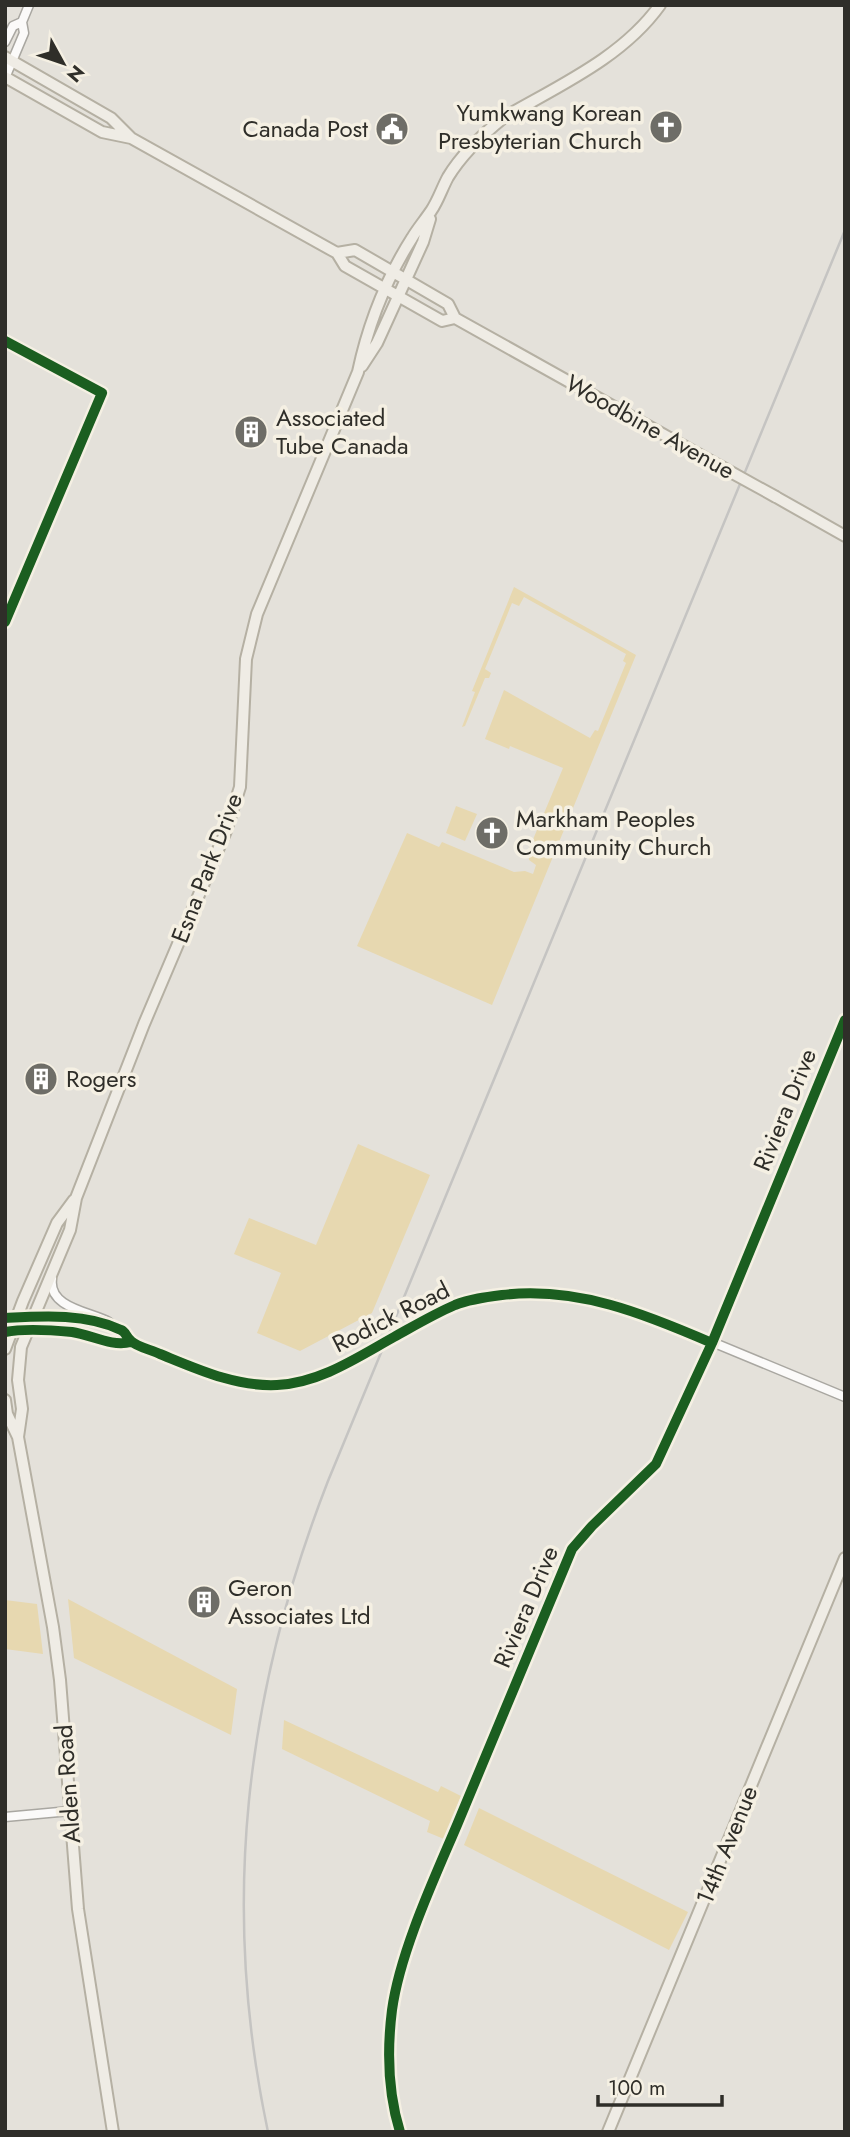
<svg xmlns="http://www.w3.org/2000/svg" width="850" height="2137" font-family="Jost,sans-serif">
<rect width="100%" height="100%" fill="#e4e1da"/>
<path fill="#e7d8b0" d="M 514,587 L 636,655 L 492,1005 L 357,946 L 407,833 L 439,847 L 442,842 L 514,872 L 525,871 L 533,874 L 536,865 L 529,860 L 529,849 L 563,768 L 510,746 L 509,749 L 485,739 L 504,690 L 590,738 L 595,730 L 598,731 L 626,663 L 623,661 L 626,654 L 524,597 L 519,606 L 512,603 L 485,669 L 491,673 L 489,678 L 485,678 L 465,726 L 462,727 L 475,692 L 472,691 Z
M 456,806 L 477,814 L 465,841 L 446,833 Z
M 358,1144 L 430,1175 L 372,1313 L 300,1351 L 257,1333 L 281,1273 L 234,1254 L 249,1218 L 316,1245 Z
M 68,1599 L 237,1689 L 231,1735 L 74,1658 Z
M 5,1600 L 37,1604 L 43,1654 L 5,1649 Z
M 284,1720 L 438,1792 L 441,1786 L 461,1796 L 444,1839 L 427,1832 L 430,1821 L 282,1749 Z
M 479,1808 L 688,1912 L 669,1950 L 464,1845 Z"/>
<g fill="none" stroke-linecap="round" stroke-linejoin="round">
<defs>
<path id="minor" d="M 5,42 L 13,26 L 22,22
M 5,78 L 24,33 L 22,22 L 29,5
M 5,341 L 102,393 L 5,622
M 52,1279 C 48,1308 91,1312 109,1322
M 5,1318 C 36,1316 95,1314 122,1330 C 127,1333 128,1339 132,1342 C 144,1351 163,1355 177,1361 C 257,1393 288,1395 366,1353
M 428,1319 L 457,1304 L 480,1297 L 519,1293 L 583,1298 L 614,1304 L 659,1320 L 845,1397
M 5,1332 C 26,1328 51,1330 72,1332 C 92,1335 111,1347 131,1342
M 5,1817 L 70,1811
M 400,2132 C 388,2093 387,2050 392,2010 C 400,1952 434,1879 457,1825 C 495,1733 534,1641 572,1549 L 592,1526 L 656,1464 L 712,1343 L 845,1020"/>
<path id="major" d="M 5,57 L 111,118 L 131,138 L 337,253 L 345,266 L 442,321 L 455,318
M 5,77 L 102,132 L 131,138
M 337,253 L 355,250 L 448,304 L 455,318 L 718,465
M 362,366 L 377,343 L 423,242 L 430,219
M 776,497 L 845,536
M 5,1349 L 23,1301 L 57,1223 L 74,1200
M 5,1400 L 7,1414 L 18,1437 L 53,1627 L 60,1680 L 78,1909 L 113,2132
M 18,1437 L 22,1409 L 18,1380 L 21,1347 L 70,1230 L 76,1198 L 144,1024 L 226,831 L 240,787 L 246,659 L 257,614 L 358,372 C 368,325 386,279 412,238 C 418,228 425,220 431,211 C 438,201 442,188 448,177 C 462,154 482,135 503,118 C 558,86 622,58 660,5
M 608,2132 L 845,1558"/>
</defs>
<use href="#minor" stroke="#a9a7a1" stroke-width="11"/>
<use href="#major" stroke="#b5b0a3" stroke-width="14"/>
<use href="#minor" stroke="#fbfaf9" stroke-width="8"/>
<use href="#major" stroke="#efece5" stroke-width="10"/>
<path stroke="#c5c4c2" stroke-width="2.5" d="M 268,2132 C 220,1906 245,1694 328,1481 L 845,230"/>
<defs>
<path id="minor-bridge" d="M 366,1353 L 428,1319"/>
<path id="major-bridge" d="M 718,465 L 776,497"/>
</defs>
<use href="#minor-bridge" stroke="#a9a7a1" stroke-width="11" stroke-linecap="butt"/>
<use href="#major-bridge" stroke="#b5b0a3" stroke-width="14" stroke-linecap="butt"/>
<use href="#minor-bridge" stroke="#fbfaf9" stroke-width="8"/>
<use href="#major-bridge" stroke="#efece5" stroke-width="10"/>
<defs>
<path id="cycleway" d="M 5,341 L 102,393 L 5,622
M 5,1318 C 42,1316 86,1313 121,1330 C 126,1332 126,1337 131,1341 C 137,1347 152,1350 160,1354 C 197,1369 236,1387 277,1385 C 320,1383 358,1357 394,1337 C 414,1326 434,1314 455,1305 C 470,1299 486,1297 502,1295 C 577,1286 645,1314 712,1343
M 5,1332 C 26,1328 51,1330 72,1332 C 92,1335 111,1347 131,1342
M 400,2132 C 388,2093 387,2050 392,2010 C 400,1952 434,1879 457,1825 C 495,1733 534,1641 572,1549 L 592,1526 L 656,1464 L 712,1343 L 845,1020"/>
</defs>
<use href="#cycleway" stroke="#f5f0e3" stroke-width="15"/>
<use href="#cycleway" stroke="#1b5e20" stroke-width="10"/>
</g>
<defs>
<symbol id="church-disc" viewBox="-11 -11 22 22"><circle r="9.5" fill="#6e6d67" stroke="#f5f0e3"/><path d="M-1.2-6h2.4v3.5h3.3v2.4h-3.3V6h-2.4V-.1h-3.3v-2.4h3.3Z" fill="#fff"/></symbol>
<symbol id="civic-disc" viewBox="-11 -11 22 22"><circle r="9.5" fill="#6e6d67" stroke="#f5f0e3"/><path d="M-.6-6.5H3V-4.5H.6V-3L4-1V1h2V6H-6V1h2V-1L-.6-3ZM-1.2 2.5V6h2.4V2.5Z" fill="#fff"/></symbol>
<symbol id="building-disc" viewBox="-11 -11 22 22"><circle r="9.5" fill="#6e6d67" stroke="#f5f0e3"/><path d="M-4-6H4V6H1V3H-1V6H-4ZM-2.5-4.3h1.7v1.8h-1.7ZM.8-4.3h1.7v1.8H.8ZM-2.5-1h1.7V.8h-1.7ZM.8-1h1.7V.8H.8Z" fill="#fff"/></symbol>
</defs>
<g fill-rule="evenodd">
<use href="#church-disc" x="647" y="108" width="38" height="38"/>
<use href="#civic-disc" x="373" y="110" width="38" height="38"/>
<use href="#building-disc" x="232" y="413" width="38" height="38"/>
<use href="#church-disc" x="473" y="814" width="38" height="38"/>
<use href="#building-disc" x="22" y="1060" width="38" height="38"/>
<use href="#building-disc" x="185" y="1583" width="38" height="38"/>
</g>
<g text-anchor="middle" stroke-width="7" stroke-linejoin="round" paint-order="stroke">
<g font-size="24" fill="#2f2e29" stroke="#f5f0e3" text-anchor="start">
<text x="642" y="121" text-anchor="end">Yumkwang Korean<tspan x="642" dy="28">Presbyterian Church</tspan></text>
<text x="368" y="137" text-anchor="end">Canada Post</text>
<text x="276" y="426">Associated<tspan x="276" dy="28">Tube Canada</tspan></text>
<text x="516" y="827">Markham Peoples<tspan x="516" dy="28">Community Church</tspan></text>
<text x="66" y="1087">Rogers</text>
<text x="228" y="1596">Geron<tspan x="228" dy="28">Associates Ltd</tspan></text>
</g>
<g font-size="24" fill="#2f2e29" stroke="#f5f0e3">
<text transform="translate(650 427) rotate(29)" y="8">Woodbine Avenue</text>
<text transform="translate(207 868) rotate(-69)" y="8">Esna Park Drive</text>
<text transform="translate(785 1110) rotate(-68)" y="8">Riviera Drive</text>
<text transform="translate(391 1317) rotate(-27)" y="8">Rodick Road</text>
<text transform="translate(526 1607) rotate(-67)" y="8">Riviera Drive</text>
<text transform="translate(68 1784) rotate(-94)" y="8">Alden Road</text>
<text transform="translate(727 1845) rotate(-68)" y="8">14th Avenue</text>
</g>
</g>
<rect width="850" height="2137" fill="none" stroke="#2f2e29" stroke-width="14"/>
<g transform="translate(63 63) rotate(130)" stroke="#f5f0e3" stroke-width="5" paint-order="stroke">
<path d="M0-5L12 26L0 18L-12 26Z" fill="#2f2e29"/>
<text y="-10" font-size="19" font-weight="bold" text-anchor="middle" fill="#2f2e29">N</text>
</g>
<path d="M598 2095v10h124v-10" fill="none" stroke="#2f2e29" stroke-width="3.5"/>
<text x="608" y="2095" font-size="21" fill="#2f2e29" stroke="#f5f0e3" stroke-width="5" paint-order="stroke">100 m</text>
</svg>
